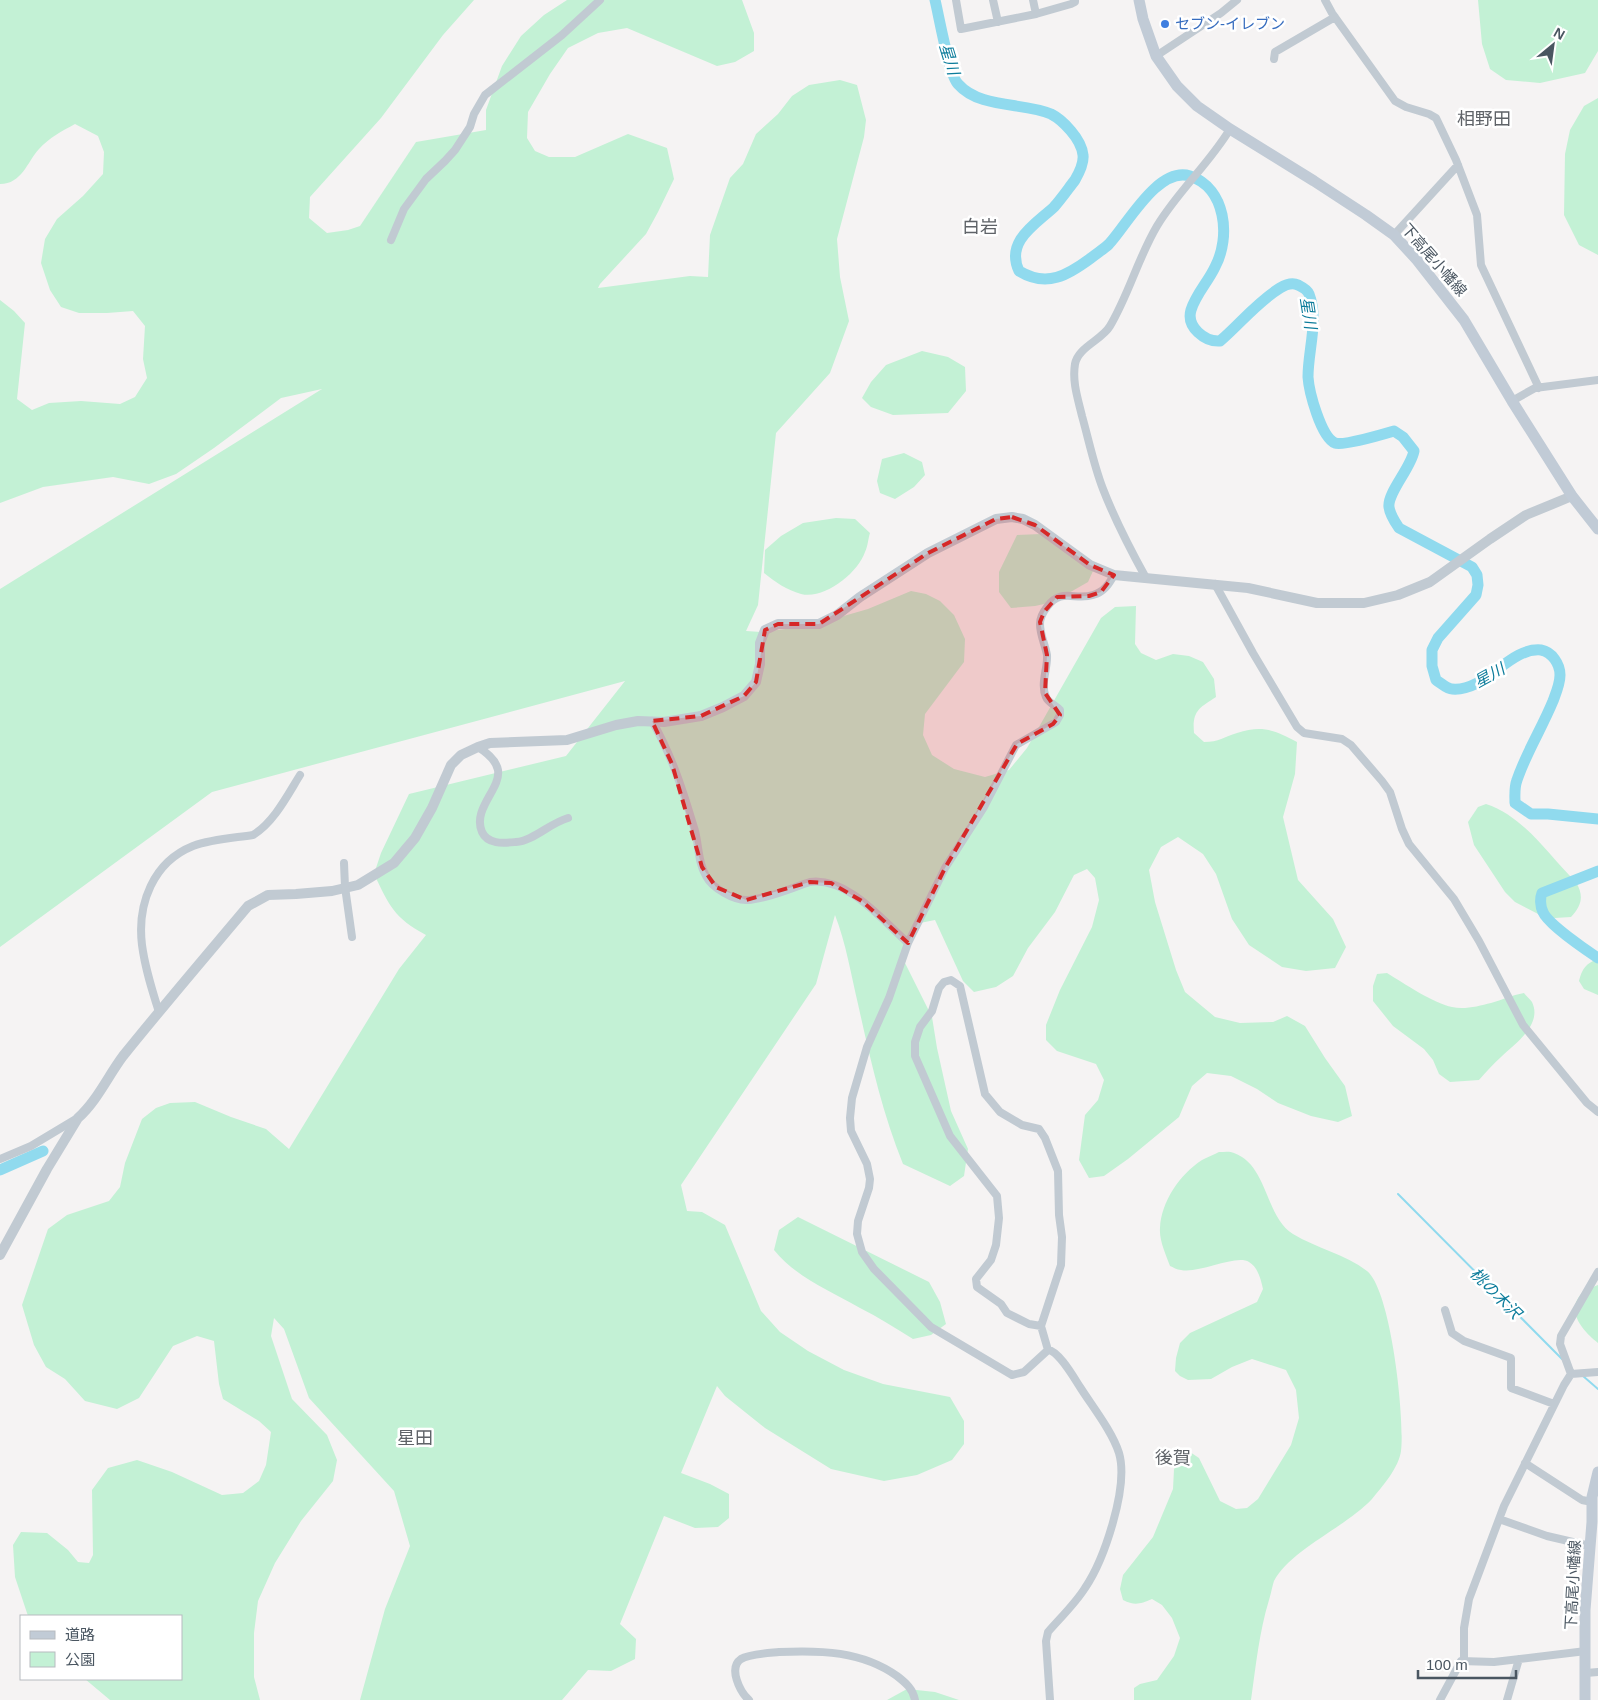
<svg xmlns="http://www.w3.org/2000/svg" width="1598" height="1700" font-family="Helvetica,'Noto Sans JP',sans-serif">
<rect width="100%" height="100%" fill="#f5f3f3"/>
<path fill="#c3f1d5" d="M 0,0 L 474,0 L 443,35 L 381,118 L 310,197 L 309,218 L 327,233 L 348,230 L 360,226 L 416,142 L 486,130 L 486,110 L 502,66 L 521,36 L 544,15 L 567,0 L 742,0 L 754,33 L 754,51 L 735,62 L 717,66 L 627,28 L 598,33 L 568,48 L 550,74 L 528,112 L 527,138 L 535,151 L 549,157 L 575,157 L 628,134 L 667,148 L 674,179 L 658,212 L 646,234 L 600,284 L 598,288 L 690,276 L 708,277 L 710,235 L 730,178 L 743,164 L 756,134 L 778,114 L 792,96 L 809,85 L 840,80 L 857,85 L 866,120 L 864,137 L 837,239 L 840,277 L 849,321 L 830,373 L 776,433 L 758,605 L 746,631 L 761,632 L 809,626 L 868,609 L 911,591 L 926,594 L 940,601 L 954,615 L 965,639 L 964,662 L 925,714 L 923,735 L 932,755 L 954,769 L 985,777 L 1009,770 L 1027,748 L 1101,618 L 1115,607 L 1136,606 L 1135,644 L 1141,653 L 1156,660 L 1173,654 L 1189,656 L 1203,662 L 1214,679 L 1216,697 C 1199,708 1192,711 1194,733 L 1204,742 C 1219,742 1224,737 1237,733 C 1262,725 1275,730 1297,742 L 1295,774 L 1283,817 L 1298,880 L 1333,919 L 1346,947 L 1335,968 L 1306,971 L 1282,967 L 1249,945 L 1232,919 L 1216,874 L 1203,854 L 1178,837 L 1161,847 L 1149,870 L 1155,902 L 1176,970 L 1185,992 L 1215,1017 L 1240,1023 L 1273,1022 L 1287,1016 L 1305,1026 L 1325,1058 L 1345,1086 L 1352,1116 L 1338,1122 L 1311,1116 L 1278,1103 L 1257,1089 L 1231,1076 L 1207,1073 L 1192,1086 L 1179,1117 L 1128,1159 L 1104,1176 L 1089,1178 L 1079,1160 L 1085,1115 L 1098,1100 L 1104,1080 L 1096,1064 L 1057,1051 L 1046,1040 L 1046,1025 L 1060,990 L 1092,927 L 1099,900 L 1095,878 L 1087,869 L 1074,875 L 1055,912 L 1028,948 L 1013,976 L 996,987 L 974,992 L 963,981 L 935,920 L 920,923 L 910,942 L 905,963 L 932,1017 L 937,1048 L 951,1111 L 968,1149 L 964,1176 L 950,1186 L 903,1164 C 882,1112 870,1058 858,1004 C 851,975 846,943 835,915 L 816,984 L 681,1185 L 687,1211 L 702,1212 L 725,1225 L 761,1311 L 780,1332 L 808,1351 L 844,1370 L 883,1384 L 950,1397 L 964,1421 L 964,1444 L 952,1460 L 917,1475 L 884,1481 L 831,1469 L 765,1428 L 725,1396 L 717,1386 L 681,1473 L 710,1484 L 729,1494 L 729,1518 L 718,1527 L 695,1528 L 664,1516 L 620,1624 L 636,1639 L 635,1659 L 611,1671 L 588,1670 L 562,1700 L 360,1700 L 385,1609 L 410,1546 L 394,1491 L 309,1398 L 284,1329 L 274,1318 L 271,1336 L 292,1399 L 327,1435 L 337,1460 L 333,1481 L 301,1521 L 275,1563 L 258,1601 L 254,1633 L 254,1677 L 260,1700 L 110,1700 L 85,1679 L 181,1679 L 181,1616 L 28,1616 L 15,1577 L 13,1545 L 21,1532 L 47,1533 L 68,1550 L 78,1562 L 89,1563 L 93,1555 L 92,1490 L 108,1468 L 137,1460 L 172,1472 L 222,1495 L 243,1493 L 259,1481 L 266,1465 L 271,1432 L 259,1421 L 223,1399 L 219,1384 L 214,1341 L 197,1336 L 173,1346 L 139,1398 L 117,1409 L 85,1401 L 65,1379 L 46,1367 L 34,1345 L 22,1305 L 48,1229 L 67,1215 L 109,1201 L 120,1187 L 125,1163 L 142,1119 L 156,1108 L 170,1103 L 195,1102 L 231,1117 L 266,1129 L 289,1149 L 399,969 L 426,935 C 394,918 389,905 374,874 L 381,853 L 409,794 L 566,756 L 625,681 L 212,792 L 0,947 L 0,589 L 322,389 L 281,398 L 214,448 L 176,474 L 149,484 L 113,477 L 43,487 L 0,503 L 0,300 L 14,311 L 25,323 L 17,399 L 32,410 L 49,403 L 81,401 L 120,404 L 135,397 L 147,378 L 143,359 L 145,326 L 133,311 L 107,313 L 79,313 L 61,307 L 50,290 L 41,263 L 45,239 L 57,219 L 83,196 L 103,174 L 104,152 L 98,136 L 75,124 C 62,131 49,138 39,149 C 27,162 22,184 0,184 Z
M 1478,0 L 1598,0 L 1598,51 L 1585,73 L 1540,83 L 1506,80 L 1490,69 L 1482,44 Z
M 1598,98 L 1598,255 L 1579,245 L 1564,215 L 1565,154 L 1570,130 L 1584,106 Z
M 922,351 L 948,357 L 965,367 L 966,391 L 948,413 L 893,415 L 871,407 L 862,398 L 871,382 L 886,365 Z
M 904,453 L 922,462 L 925,475 L 914,487 L 895,499 L 880,493 L 877,481 L 882,459 Z
M 836,518 L 855,519 L 870,533 C 868,539 868,546 865,552 C 858,573 824,600 801,594 C 787,590 775,582 764,573 L 765,550 L 781,536 L 803,523 Z
M 1041,534 L 1093,571 L 1088,582 L 1053,602 L 1035,606 L 1011,608 L 999,592 L 999,572 L 1017,535 Z
M 1486,804 C 1525,817 1547,854 1576,882 C 1584,896 1582,905 1571,917 L 1555,918 L 1542,916 L 1515,902 L 1505,892 L 1474,845 L 1468,822 L 1478,807 Z
M 1598,959 L 1598,995 L 1584,989 L 1579,981 C 1582,969 1586,963 1598,959 Z
M 1387,973 C 1403,983 1435,1004 1452,1007 C 1464,1010 1479,1006 1491,1003 C 1502,1000 1512,995 1524,993 C 1526,996 1530,999 1532,1002 C 1543,1025 1514,1044 1501,1057 C 1493,1064 1486,1072 1479,1080 L 1450,1082 L 1439,1074 L 1433,1060 L 1424,1049 L 1393,1026 L 1373,1001 L 1373,986 L 1377,974 Z
M 1219,1152 C 1224,1152 1230,1151 1234,1153 C 1268,1165 1265,1217 1293,1234 C 1316,1248 1345,1254 1367,1271 C 1391,1290 1405,1419 1401,1451 C 1399,1467 1383,1486 1372,1499 C 1347,1526 1289,1551 1274,1581 C 1272,1587 1271,1594 1269,1600 C 1259,1633 1256,1665 1251,1700 L 1134,1700 L 1134,1688 L 1140,1684 L 1157,1680 L 1174,1656 L 1180,1638 L 1172,1618 L 1162,1605 L 1152,1599 C 1140,1604 1135,1606 1123,1600 L 1120,1589 L 1123,1575 L 1153,1537 L 1173,1489 L 1174,1469 L 1179,1457 L 1190,1452 L 1199,1458 L 1220,1501 L 1236,1509 L 1247,1508 L 1258,1499 L 1291,1445 L 1299,1418 L 1296,1390 L 1286,1370 L 1252,1359 L 1232,1367 L 1211,1379 L 1188,1380 L 1180,1376 L 1175,1371 L 1176,1358 L 1180,1343 L 1190,1333 L 1257,1302 L 1263,1289 C 1261,1280 1258,1267 1249,1262 C 1236,1254 1199,1274 1181,1270 C 1177,1270 1173,1267 1170,1266 C 1166,1255 1159,1240 1160,1228 C 1161,1202 1180,1174 1202,1160 C 1207,1157 1214,1155 1219,1152 Z
M 798,1217 L 929,1282 L 940,1302 L 946,1324 L 931,1335 L 913,1339 C 895,1328 878,1317 860,1308 C 829,1290 797,1278 774,1250 L 779,1230 Z
M 1598,1285 L 1598,1343 C 1584,1332 1565,1312 1581,1294 C 1584,1290 1593,1287 1598,1285 Z
M 907,1689 L 935,1692 L 959,1700 L 887,1700 Z"/>
<g fill="none" stroke-linecap="round" stroke-linejoin="round">
<path stroke="#90daee" stroke-width="2" d="M 1398,1194 L 1562,1359
M 1583,1376 L 1598,1389"/>
<path stroke="#90daee" stroke-width="11" d="M 935,0 C 939,16 949,75 958,84 C 980,109 1023,102 1051,114 C 1059,118 1066,125 1071,131 C 1077,138 1082,146 1083,155 C 1084,163 1079,173 1075,180 C 1068,189 1062,198 1054,207 C 1036,224 1005,241 1019,271 C 1047,288 1068,275 1091,258 C 1097,253 1104,249 1109,244 C 1127,225 1158,166 1190,176 C 1226,188 1231,237 1215,267 C 1208,282 1196,294 1191,310 C 1186,327 1205,342 1220,341 C 1240,324 1257,302 1280,288 C 1285,285 1292,282 1298,285 C 1302,287 1307,289 1309,294 C 1319,320 1308,350 1308,377 C 1309,392 1321,437 1335,443 C 1343,446 1384,434 1394,431 L 1403,437 L 1414,451 C 1411,468 1387,493 1389,507 C 1390,515 1395,522 1399,528 L 1472,567 L 1477,575 L 1478,585 L 1476,595 L 1438,638 L 1432,650 L 1432,666 L 1436,680 C 1441,683 1447,689 1452,689 C 1486,692 1509,647 1541,650 C 1552,652 1560,664 1560,675 C 1560,684 1556,693 1553,701 C 1542,728 1526,753 1517,780 C 1514,788 1515,795 1515,803 L 1531,814 L 1548,814 L 1598,819
M 1598,871 L 1542,893 C 1540,898 1540,906 1543,912 C 1548,924 1586,950 1598,958
M 0,1170 L 43,1151"/>
<path stroke="#c1cad2" stroke-width="8" d="M 956,0 L 961,29 L 1036,14 L 1071,4 L 1075,2 L 1075,0
M 993,0 L 998,22
M 1033,0 L 1036,14
M 1325,0 L 1332,13 L 1395,101 L 1406,107 L 1429,114 L 1436,118 L 1456,160 L 1477,215 L 1481,265 L 1539,388
M 1156,56 L 1221,13 L 1237,0
M 1274,59 L 1275,52 L 1335,17
M 1394,235 L 1458,165
M 391,240 L 404,209 L 426,179 L 445,161 L 455,150 L 470,127 L 474,114 L 485,95 L 562,35 L 600,0
M 1512,401 L 1535,388 L 1598,380
M 1146,578 C 1130,549 1115,520 1103,489 C 1094,466 1089,441 1082,416 C 1078,399 1072,382 1075,364 C 1078,347 1102,340 1110,326 C 1129,294 1138,258 1157,226 C 1178,191 1209,164 1230,129
M 1215,584 L 1253,653 L 1297,727 L 1304,733 L 1342,739 L 1351,745 L 1382,781 L 1390,792 L 1402,829 L 1409,844 L 1454,899 L 1479,941 L 1523,1025 L 1587,1103 L 1598,1112
M 652,721 C 672,755 684,794 695,831 C 699,846 698,863 706,876 C 712,888 734,901 748,900 C 767,899 791,888 810,882 C 848,877 882,920 908,943
M 478,747 C 486,752 496,760 498,770 C 501,789 472,809 482,832 C 488,845 504,843 516,842 C 533,841 550,823 568,818
M 159,1012 C 152,990 145,968 142,945 C 137,904 153,862 193,846 C 212,839 233,838 253,835 C 274,822 287,796 300,775
M 0,1159 L 31,1146 L 76,1119
M 1445,1310 L 1452,1333 L 1464,1341 L 1511,1358 L 1511,1388 L 1554,1404
M 1041,1326 L 1029,1324 L 1007,1313 L 1001,1304 L 977,1287 L 976,1279 L 991,1260 L 996,1245 L 999,1218 L 997,1196 L 950,1136 L 915,1056 L 915,1042 L 920,1027 L 932,1011 L 939,988 L 944,982 L 951,980 L 960,986 L 985,1094 L 1000,1112 L 1022,1125 L 1039,1129 L 1045,1138 L 1058,1171 L 1059,1215 L 1062,1237 L 1061,1265 L 1041,1326 L 1048,1350
M 1048,1350 L 1024,1372 L 1012,1375 L 931,1327 L 874,1269 L 862,1252 L 857,1234 L 858,1221 L 869,1188 L 870,1179 L 867,1164 L 851,1131 L 850,1118 L 852,1098 L 867,1047 L 889,998 L 908,943 L 945,868 L 984,807 L 1016,745 L 1056,722 L 1060,715 L 1060,710 C 1056,705 1048,703 1046,697 C 1040,684 1048,668 1047,655 C 1045,644 1040,635 1040,624 C 1040,618 1043,612 1047,607 C 1061,587 1075,601 1093,595 C 1104,592 1109,584 1114,575
M 1048,1350 C 1059,1351 1074,1378 1080,1387 C 1092,1406 1112,1431 1119,1453 C 1129,1487 1104,1560 1085,1588 C 1075,1604 1060,1618 1048,1632 L 1046,1641 L 1050,1700
M 1571,1374 L 1560,1344 L 1561,1336 L 1598,1272
M 1571,1374 L 1598,1372
M 1525,1463 L 1582,1500 L 1592,1502
M 1499,1519 L 1547,1536 L 1590,1546
M 1464,1662 L 1464,1628 L 1469,1599 L 1504,1506 L 1564,1385 L 1571,1374
M 1586,1673 L 1598,1672
M 749,1700 C 740,1692 728,1668 741,1659 C 749,1654 770,1653 779,1652 C 820,1650 862,1651 897,1676 C 906,1683 913,1689 915,1700
M 1440,1700 L 1461,1661 L 1494,1662 L 1586,1651
M 1507,1700 L 1519,1659"/>
<path stroke="#c1cad2" stroke-width="10" d="M 0,1255 L 47,1169 L 78,1118 C 97,1101 108,1076 123,1056 C 164,1005 206,956 248,906 L 268,895 L 296,894 L 332,891 L 358,885 L 394,863 L 415,838 L 432,808 L 451,765 L 461,755 L 478,747 L 490,743 L 567,740 L 616,725 L 638,721 L 664,722 L 701,716 L 723,707 L 744,696 L 756,682 L 760,664 L 760,643 L 765,630 L 778,624 L 819,624 L 837,615 L 860,597 L 928,553 L 996,519 L 1012,517 L 1023,519 L 1035,525 L 1090,565 L 1114,575 L 1248,588 L 1317,603 L 1364,603 L 1398,595 L 1430,582 L 1490,539 L 1526,515 L 1572,496"/>
<path stroke="#c1cbd6" stroke-width="11" d="M 1139,0 L 1143,19 L 1156,56 L 1177,86 L 1197,106 L 1230,129 L 1314,181 L 1366,215 L 1394,235 L 1417,260 L 1464,320 L 1512,401 L 1572,496 L 1598,529
M 1585,1700 L 1585,1610 L 1592,1522 L 1592,1497 L 1598,1472"/>
<path stroke="#c1cad2" stroke-width="8" d="M 344,863 L 345,887 L 352,937"/>
</g>
<path fill="#d62828" fill-opacity="0.2" stroke="#d62828" stroke-width="4" stroke-dasharray="10 6" stroke-linejoin="round" d="M 1012,517 L 1035,525 L 1090,565 L 1114,575 L 1101,592 L 1089,596 L 1057,597 L 1044,612 L 1040,622 L 1047,655 L 1045,693 L 1060,715 L 1053,724 L 1017,744 L 945,868 L 908,943 L 862,901 L 831,883 L 810,882 L 746,900 L 716,887 L 702,867 L 672,764 L 652,721 L 701,716 L 744,696 L 756,682 L 765,630 L 778,624 L 819,624 L 928,553 L 996,519 Z"/>
<circle fill="#3f7fe0" stroke="#fff" stroke-width="2" cx="1165" cy="24" r="5"/>
<g text-anchor="middle" stroke-width="5" stroke-linejoin="round" paint-order="stroke">
<g font-size="15" fill="#366cbe" stroke="#fff" text-anchor="start">
<text x="1175" y="29">セブン-イレブン</text>
</g>
<g font-size="15" fill="#4a5661" stroke="#fff">
<text transform="translate(1434 260) rotate(49)" y="5">下高尾小幡線</text>
<text transform="translate(1573 1585) rotate(-87)" y="5">下高尾小幡線</text>
</g>
<g font-size="16" font-style="italic" fill="#0c7c9b" stroke="#fff">
<text transform="translate(950 59) rotate(73)" y="6">星川</text>
<text transform="translate(1309 313) rotate(81)" y="6">星川</text>
<text transform="translate(1489 675) rotate(-29)" y="6">星川</text>
<text transform="translate(1496 1293) rotate(45)" y="6">桃の木沢</text>
</g>
<g font-size="18" fill="#5f6368" stroke="#fff">
<text x="1484" y="125">相野田</text>
<text x="980" y="233">白岩</text>
<text x="415" y="1444">星田</text>
<text x="1173" y="1464">後賀</text>
</g>
</g>
<rect x="20" y="1615" width="162" height="65" fill="#ffffff" stroke="#b7bbc0"/>
<rect x="30" y="1631" width="25" height="8" fill="#c1cbd6" stroke="#b7bbc0"/>
<text x="65" y="1640" font-size="15" fill="#4a5661">道路</text>
<rect x="30" y="1652" width="25" height="15" fill="#c3f1d5" stroke="#b7bbc0"/>
<text x="65" y="1665" font-size="15" fill="#4a5661">公園</text>
<g transform="translate(1553 45) rotate(29)" stroke="#ffffff" stroke-width="4" paint-order="stroke">
<path d="M0-4L9 19L0 12L-9 19Z" fill="#4a5661"/>
<text y="-8" font-size="14" font-weight="bold" text-anchor="middle" fill="#4a5661">N</text>
</g>
<path d="M1418 1670v8h98v-8" fill="none" stroke="#4a5661" stroke-width="2.5"/>
<text x="1426" y="1670" font-size="15" fill="#4a5661" stroke="#ffffff" stroke-width="4" paint-order="stroke">100 m</text>
</svg>
